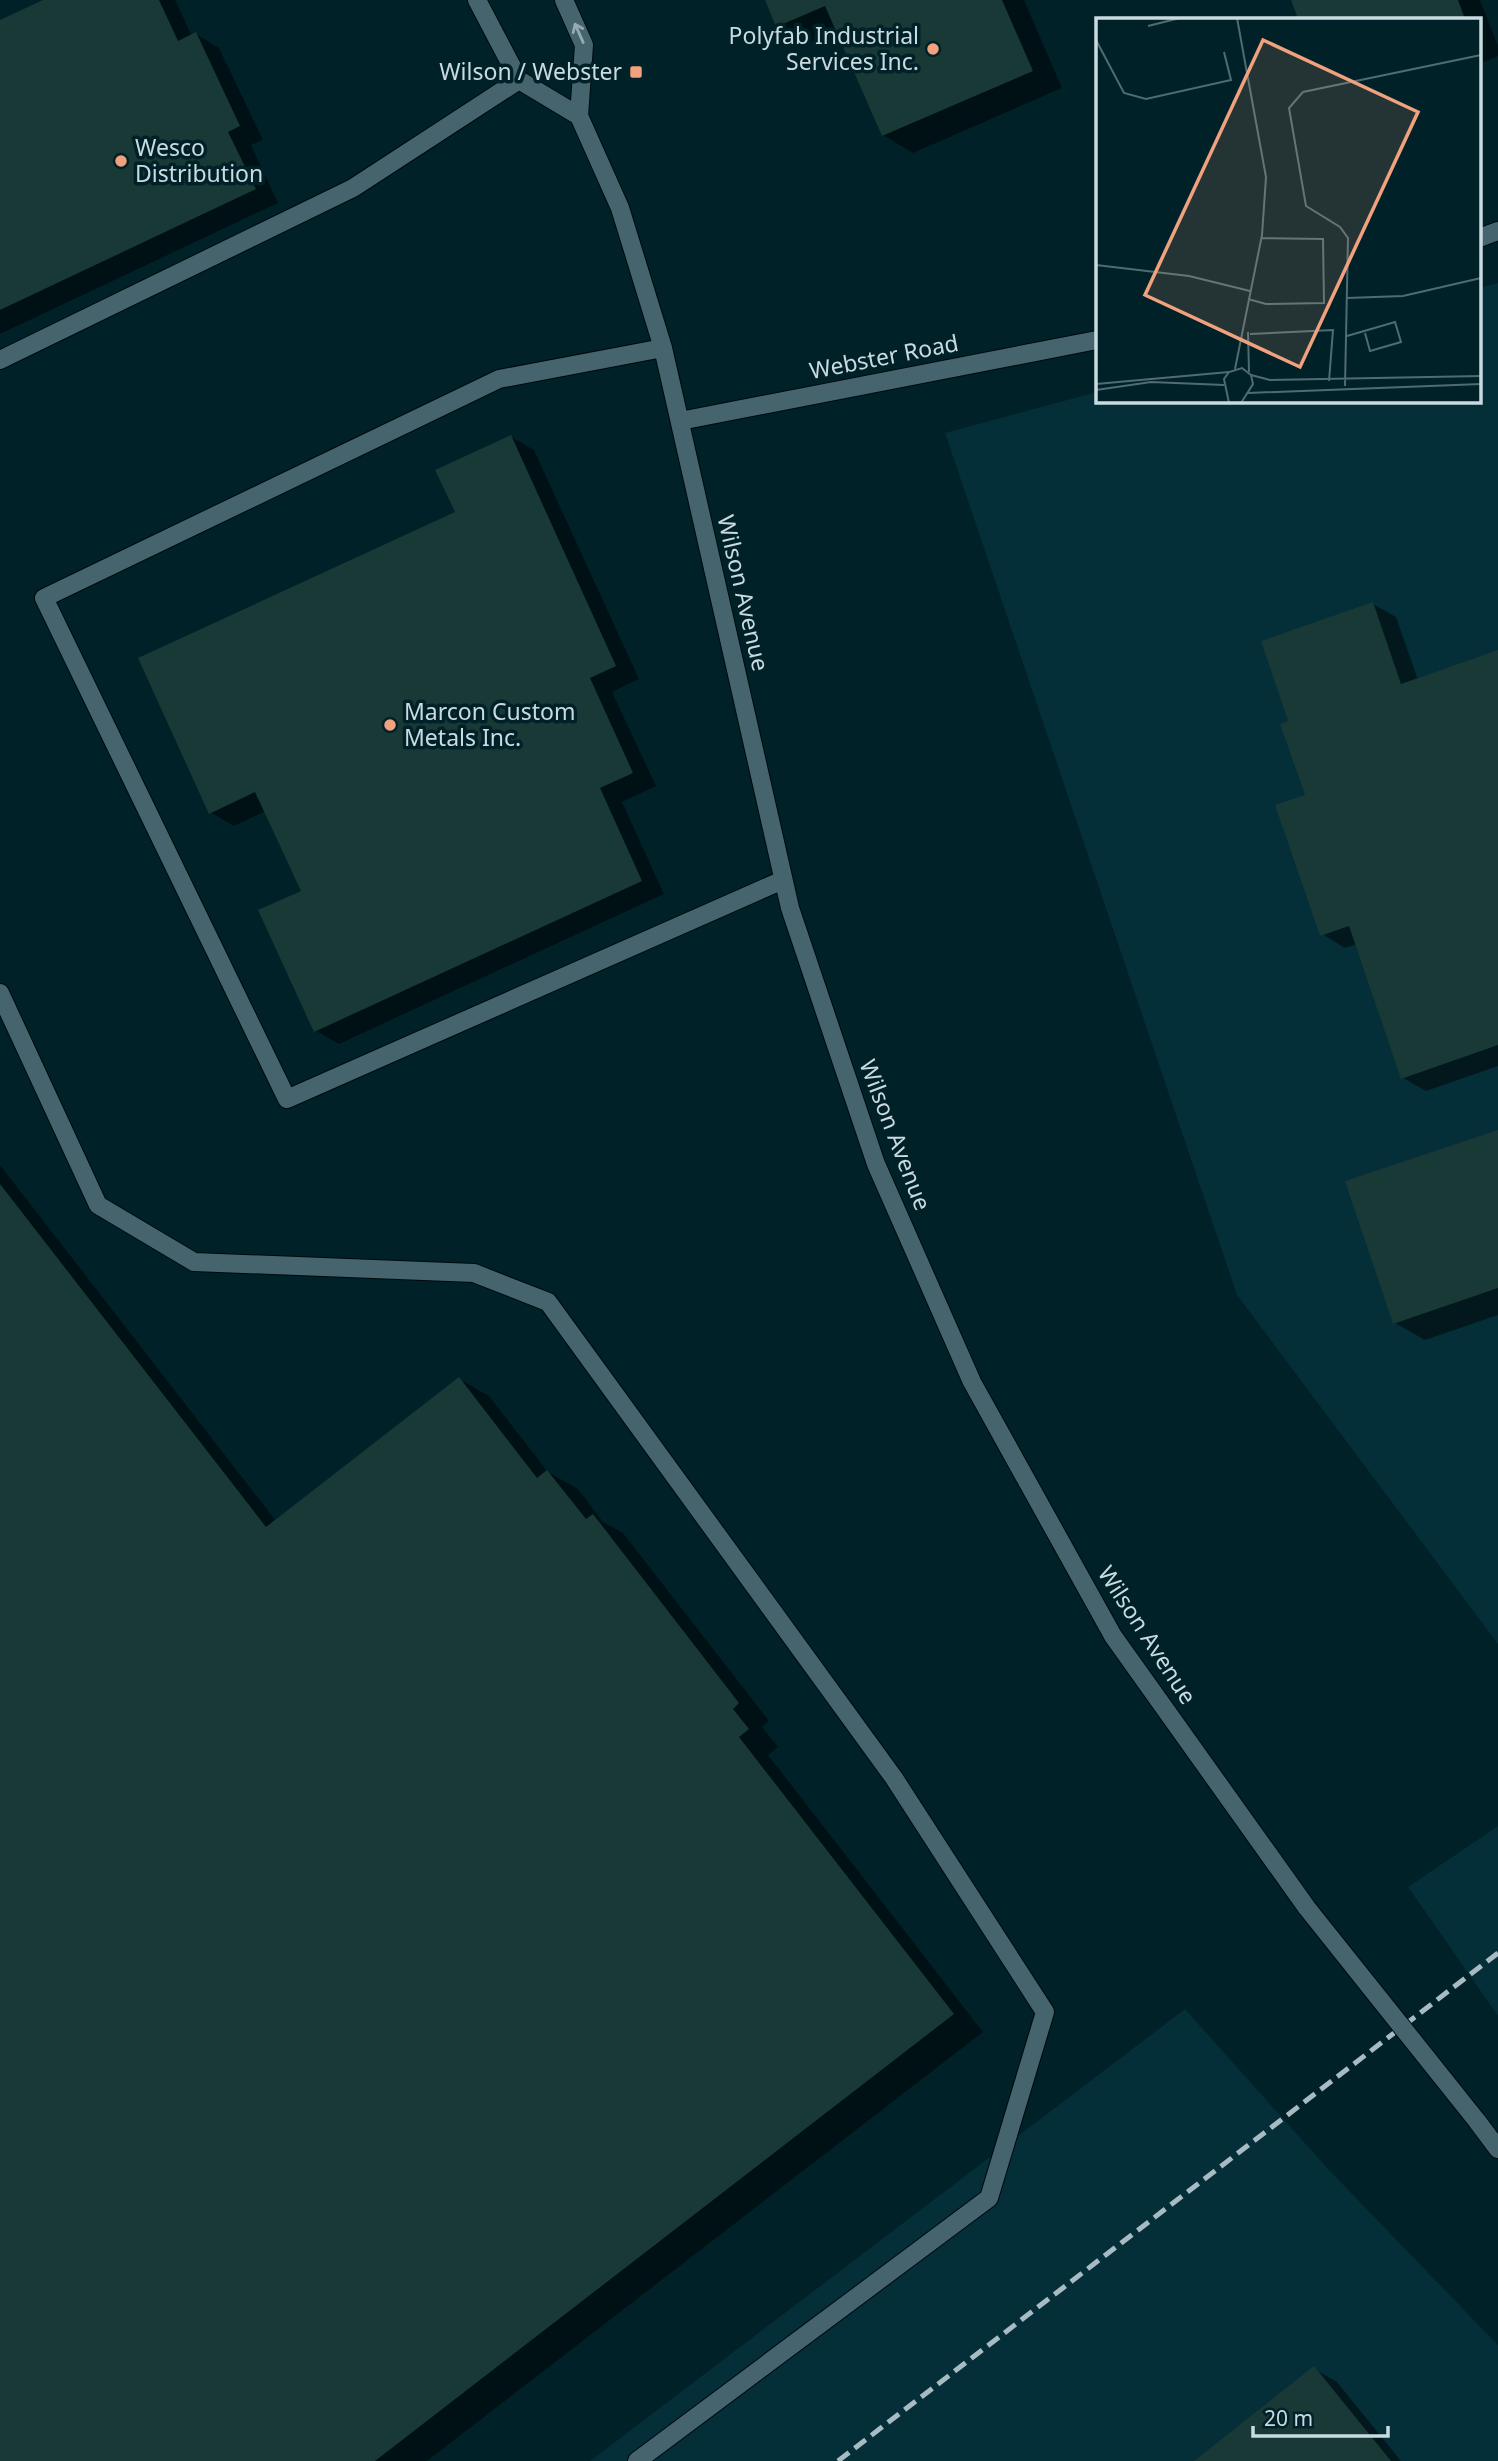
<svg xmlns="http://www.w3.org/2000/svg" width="1498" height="2461" font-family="'Noto Sans',sans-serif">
<rect width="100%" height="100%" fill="#012129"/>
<path fill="#042e38" d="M 1498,283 L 1498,1644 L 1237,1295 L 945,433 L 1097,392 L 1097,401 L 1479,401 L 1479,288 Z
M 1498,1826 L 1498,2016 L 1408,1887 Z
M 1185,2009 L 1329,2170 L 1498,2345 L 1498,2461 L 590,2461 Z"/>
<path fill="#0007" d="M 47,0 L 175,0 L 192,36 L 196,34 L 219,48 L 263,140 L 251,145 L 278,203 L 0,334 L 0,22 Z
M 767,0 L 1024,0 L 1062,88 L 913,153 L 883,135 L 837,30 L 808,43 L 778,26 Z
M 1293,0 L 1480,0 L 1498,46 L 1498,56 L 1479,64 L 1479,19 L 1300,19 Z
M 511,437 L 534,450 L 639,679 L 612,692 L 656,786 L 622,802 L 664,894 L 339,1044 L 316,1031 L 303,892 L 266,811 L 234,826 L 210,812 L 457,513 Z
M 1373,604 L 1396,617 L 1418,680 L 1498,652 L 1498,1066 L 1426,1091 L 1403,1078 L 1357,944 L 1345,948 L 1322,934 L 1307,796 L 1291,722 Z
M 1498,1131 L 1498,1315 L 1425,1340 L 1395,1323 Z
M 0,1165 L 276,1521 L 459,1379 L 489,1396 L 548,1472 L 578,1489 L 603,1522 L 623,1533 L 769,1721 L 762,1727 L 778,1747 L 768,1755 L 983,2032 L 427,2461 L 0,2461 Z
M 1314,2369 L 1337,2382 L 1401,2461 L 1196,2461 Z"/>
<path fill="#183935" d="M 43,0 L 159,0 L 178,41 L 196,32 L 240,126 L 228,132 L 256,189 L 0,310 L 0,20 Z
M 765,0 L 1002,0 L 1033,71 L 882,136 L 825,6 L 776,27 Z
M 1291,0 L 1458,0 L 1465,19 L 1298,19 Z
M 511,435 L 616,666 L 590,678 L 633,773 L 600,788 L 642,881 L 314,1032 L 258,910 L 301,891 L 255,792 L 209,814 L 138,658 L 455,512 L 435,470 Z
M 1373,602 L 1401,684 L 1498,650 L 1498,1045 L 1401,1079 L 1349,926 L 1320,936 L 1275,805 L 1305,795 L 1280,724 L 1288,721 L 1261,641 Z
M 1498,1130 L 1498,1288 L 1393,1324 L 1345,1181 Z
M 0,1184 L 266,1527 L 459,1377 L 537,1478 L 547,1470 L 586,1519 L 593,1514 L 739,1703 L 733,1709 L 749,1729 L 739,1737 L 954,2014 L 375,2461 L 0,2461 Z
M 1314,2366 L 1391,2461 L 1194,2461 Z"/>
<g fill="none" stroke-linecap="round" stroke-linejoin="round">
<defs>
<path id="minor" d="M 477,0 L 519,80 L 579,116
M 564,0 L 584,45 L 579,116 L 620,208 L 663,348 L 790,908 L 876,1164 L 972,1382 L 1113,1636 L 1307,1908
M 1479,238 L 1498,231
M 663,348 L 499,379 L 44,598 L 287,1099 L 783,880
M 0,360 L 353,188 L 519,80
M 680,421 L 1097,340
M 0,993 L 98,1205 L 194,1262 L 474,1273 L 548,1302 L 894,1778 L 1045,2012 L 989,2198 L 637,2461
M 1477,2121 L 1498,2149"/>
</defs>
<use href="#minor" stroke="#00090f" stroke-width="20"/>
<use href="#minor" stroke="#45646e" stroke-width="18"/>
<path stroke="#a8bbc2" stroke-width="5" stroke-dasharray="14 7" stroke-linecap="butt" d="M 838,2461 L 1498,1953"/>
<defs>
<path id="minor-bridge" d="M 1307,1908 L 1477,2121"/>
</defs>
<use href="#minor-bridge" stroke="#00090f" stroke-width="20" stroke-linecap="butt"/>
<use href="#minor-bridge" stroke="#45646e" stroke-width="18"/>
</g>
<defs><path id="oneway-shaft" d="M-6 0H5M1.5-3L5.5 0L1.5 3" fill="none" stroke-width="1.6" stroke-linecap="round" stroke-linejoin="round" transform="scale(1.75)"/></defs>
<use stroke="#94abb2" href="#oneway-shaft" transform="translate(579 33) rotate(-114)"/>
<g fill="#f1a17d" stroke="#012129" stroke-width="2.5">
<circle cx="933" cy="49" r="7"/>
<rect x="629" y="65" width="14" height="14" rx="3.5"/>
<circle cx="121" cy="161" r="7"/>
<circle cx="390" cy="725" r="7"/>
</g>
<g text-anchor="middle" stroke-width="7" stroke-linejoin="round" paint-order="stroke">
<g font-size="23" fill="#c9dae0" stroke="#012129" text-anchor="end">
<text x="919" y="44">Polyfab Industrial<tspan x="919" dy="26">Services Inc.</tspan></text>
<text x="622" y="80">Wilson / Webster</text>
<text x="135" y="156" text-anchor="start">Wesco<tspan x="135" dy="26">Distribution</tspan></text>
<text x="404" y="720" text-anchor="start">Marcon Custom<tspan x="404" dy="26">Metals Inc.</tspan></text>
</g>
<g font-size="23" fill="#c9dae0" stroke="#012129">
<text transform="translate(884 357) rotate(-11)" y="8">Webster Road</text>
<text transform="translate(743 593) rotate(77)" y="8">Wilson Avenue</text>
<text transform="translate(895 1135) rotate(69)" y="8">Wilson Avenue</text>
<text transform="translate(1147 1635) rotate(57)" y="8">Wilson Avenue</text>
</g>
</g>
<g transform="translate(1096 18)">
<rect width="385" height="385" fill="#012129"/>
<path fill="none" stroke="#516b72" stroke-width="2" d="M 52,8 L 84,0M 0,22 L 28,75 L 50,81 L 135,62 L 128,34M 0,247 L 93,258 L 154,273M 251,280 L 307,278 L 385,260M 152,281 L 170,286 L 228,285 L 227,221 L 165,220M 152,314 L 153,354M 154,316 L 237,312 L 233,363M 251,318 L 299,304 L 305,324 L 274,333 L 269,315M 139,351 L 166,217 L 170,159 L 141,0M 155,357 L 174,362 L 385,358M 0,366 L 133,354M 249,368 L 252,220 L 244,209 L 210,188 L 193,90 L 207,74 L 385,37M 0,372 L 55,364 L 128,367M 152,375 L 385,366M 133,385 L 128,361 L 133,354 L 146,350 L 155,357 L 157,366 L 145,385"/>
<path fill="#f1a17d" fill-opacity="0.15" stroke="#f1a17d" stroke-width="3.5" d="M 167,22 L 322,94 L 204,349 L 49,277 Z"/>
<rect width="385" height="385" fill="none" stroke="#c9dae0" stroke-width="3.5"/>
</g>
<path d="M1253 2426v10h135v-10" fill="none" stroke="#c9dae0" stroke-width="3.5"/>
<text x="1264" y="2426" font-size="21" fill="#c9dae0" stroke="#012129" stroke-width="5" paint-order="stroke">20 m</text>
</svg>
